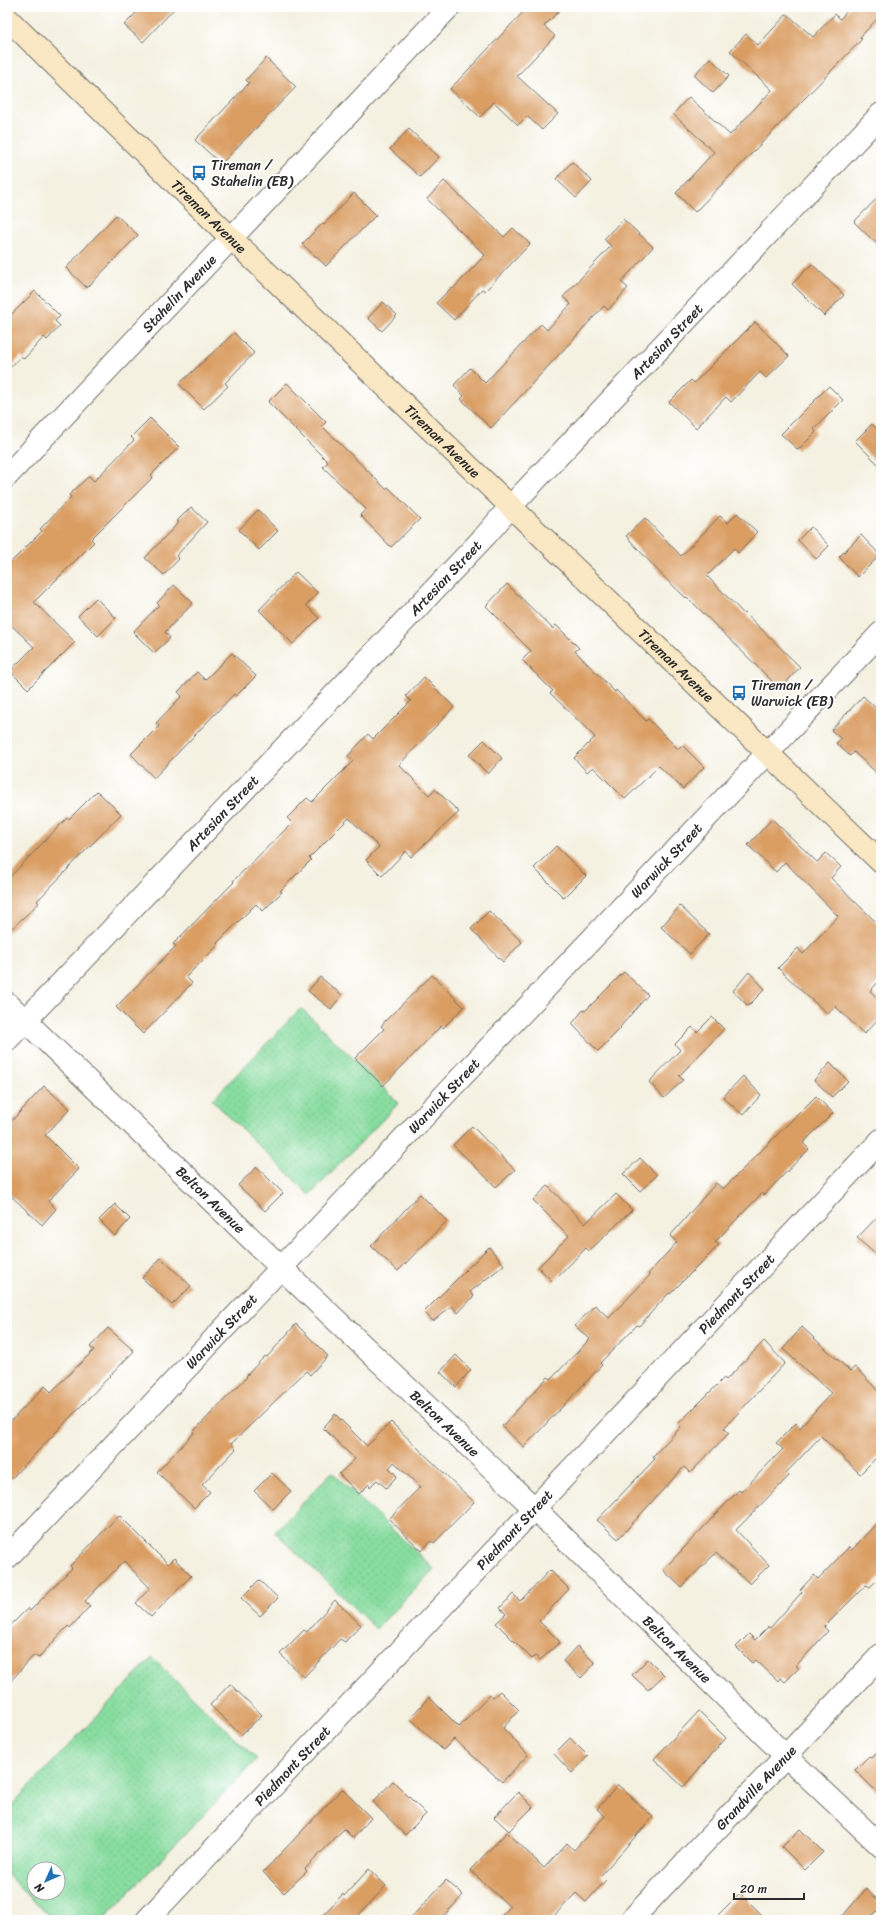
<svg xmlns="http://www.w3.org/2000/svg" width="888" height="1927" font-family="Sriracha,sans-serif">
<defs>
<pattern id="grass-dots" width="8" height="8" patternUnits="userSpaceOnUse"><rect width="8" height="8" fill="#88dda0"/><path d="M2 2h.1M6 6h.1" fill="none" stroke="#76be8a" stroke-width="1.8" stroke-linecap="round"/></pattern>
</defs>
<rect width="100%" height="100%" fill="#fff"/>
<filter id="ink" filterUnits="userSpaceOnUse"><feTurbulence type="fractalNoise" baseFrequency=".025" numOctaves="2"/><feDisplacementMap in="SourceGraphic" scale="8" xChannelSelector="R" yChannelSelector="G"/><feConvolveMatrix kernelMatrix="1 2 1 2 8 2 1 2 1" color-interpolation-filters="sRGB"/></filter>
<filter id="wash" filterUnits="userSpaceOnUse"><feTurbulence type="fractalNoise" baseFrequency=".012" numOctaves="4" result="noise"/><feDisplacementMap in="SourceGraphic" scale="16" xChannelSelector="R" yChannelSelector="G"/><feGaussianBlur stdDeviation="0.9" result="paint"/><feColorMatrix in="noise" values="0 0 0 0 0 0 0 0 0 0 0 0 0 0 0 0 0 1.4 0 .05"/><feComposite in="paint" operator="in"/></filter>
<g filter="url(#wash)">
<rect width="100%" height="100%" fill="#f4f1e1"/>
<path fill="url(#grass-dots)" stroke="#5a8466" fill-rule="evenodd" d="M 301,1008 L 399,1103 L 310,1195 L 212,1100 Z
M 332,1472 L 434,1569 L 376,1629 L 275,1532 Z
M 152,1658 L 257,1759 L 103,1920 L 54,1920 L 7,1875 L 7,1810 ZM 34,1869 L 58,1869 L 58,1893 L 34,1893 Z"/>
<g id="blocks">
<path fill="#da9e64" d="M 142,7 L 176,7 L 143,42 L 124,25 Z
M 528,7 L 563,7 L 544,26 L 555,36 L 517,76 L 558,114 L 542,130 L 527,116 L 518,125 L 494,102 L 480,117 L 450,89 Z
M 851,7 L 881,7 L 881,15 L 860,37 L 862,39 L 695,212 L 676,193 L 714,152 L 673,114 L 689,97 L 730,135 L 772,90 L 730,51 L 746,34 L 758,45 L 787,14 L 813,37 L 835,14 L 840,19 Z
M 266,58 L 296,87 L 221,164 L 195,140 L 249,83 L 246,80 Z
M 710,58 L 729,76 L 713,93 L 694,75 Z
M 409,129 L 439,157 L 420,177 L 390,149 Z
M 572,162 L 592,181 L 576,198 L 556,179 Z
M 444,181 L 504,237 L 513,228 L 530,244 L 485,291 L 482,289 L 454,320 L 436,303 L 451,288 L 453,289 L 485,255 L 427,199 Z
M 354,193 L 376,215 L 326,266 L 302,244 L 323,223 L 324,224 Z
M 881,194 L 881,248 L 854,222 Z
M 116,215 L 138,235 L 87,288 L 66,268 Z
M 623,219 L 653,247 L 621,282 L 628,288 L 608,310 L 604,306 L 491,428 L 461,399 L 464,396 L 454,385 L 470,368 L 485,383 L 541,324 L 547,330 L 571,304 L 563,297 L 611,246 L 604,239 Z
M 812,264 L 844,295 L 824,316 L 792,284 Z
M 35,291 L 60,316 L 55,321 L 60,326 L 47,340 L 44,337 L 24,359 L 21,356 L 7,371 L 7,319 Z
M 383,302 L 397,315 L 382,331 L 368,318 Z
M 755,322 L 789,356 L 766,378 L 760,372 L 731,402 L 726,397 L 696,428 L 669,402 L 691,380 L 694,383 Z
M 234,333 L 254,353 L 225,383 L 228,386 L 204,409 L 179,384 Z
M 287,383 L 326,422 L 322,426 L 386,489 L 388,487 L 420,519 L 391,547 L 360,515 L 366,509 L 323,467 L 328,462 L 268,402 Z
M 829,386 L 843,400 L 814,429 L 816,432 L 798,450 L 781,434 Z
M 150,418 L 179,447 L 151,475 L 153,477 L 91,539 L 94,542 L 34,602 L 75,642 L 28,689 L 10,671 L 34,647 L 7,621 L 7,566 L 42,531 L 40,529 L 71,497 L 69,495 L 89,476 L 94,481 L 134,440 L 131,437 Z
M 872,424 L 881,433 L 881,467 L 855,441 Z
M 191,507 L 207,522 L 176,556 L 179,559 L 164,575 L 145,558 L 179,522 L 177,521 Z
M 258,510 L 278,531 L 259,550 L 239,530 Z
M 737,513 L 757,532 L 738,553 L 734,548 L 707,576 L 744,614 L 745,613 L 800,667 L 780,689 L 687,597 L 686,598 L 662,575 L 626,536 L 645,518 L 681,556 L 720,516 L 728,523 Z
M 811,527 L 829,546 L 816,559 L 798,540 Z
M 861,535 L 880,555 L 858,577 L 839,557 Z
M 296,572 L 318,593 L 306,605 L 319,618 L 293,644 L 259,610 Z
M 507,584 L 553,629 L 556,625 L 579,648 L 575,651 L 615,692 L 616,690 L 646,721 L 648,719 L 678,749 L 682,745 L 704,767 L 683,789 L 659,766 L 625,799 L 593,767 L 587,772 L 574,758 L 595,737 L 550,693 L 553,691 L 522,660 L 531,651 L 486,606 Z
M 174,585 L 193,603 L 165,632 L 170,638 L 154,653 L 133,632 L 159,605 L 157,603 Z
M 96,598 L 116,618 L 98,636 L 78,616 Z
M 232,653 L 256,676 L 236,696 L 234,694 L 154,778 L 131,754 L 159,726 L 156,723 L 182,696 L 178,692 L 197,672 L 205,680 Z
M 424,677 L 454,707 L 399,765 L 429,795 L 435,789 L 459,812 L 411,857 L 406,851 L 382,876 L 366,860 L 379,847 L 349,818 L 309,858 L 311,860 L 280,891 L 282,892 L 263,911 L 256,904 L 217,943 L 218,945 L 186,977 L 192,983 L 143,1034 L 116,1007 L 176,946 L 173,944 L 234,882 L 233,881 L 292,823 L 287,818 L 307,798 L 312,802 L 353,761 L 348,756 L 368,734 L 373,739 L 411,701 L 406,696 Z
M 863,696 L 881,713 L 881,777 L 854,752 L 850,756 L 836,743 L 841,739 L 831,730 Z
M 484,740 L 502,758 L 488,774 L 469,755 Z
M 97,791 L 121,814 L 37,901 L 39,903 L 7,933 L 7,880 L 67,818 L 69,819 Z
M 772,819 L 817,862 L 826,853 L 841,867 L 831,878 L 881,927 L 881,979 L 870,991 L 881,1001 L 881,1016 L 864,1034 L 835,1006 L 828,1014 L 806,995 L 778,968 L 798,948 L 803,954 L 838,916 L 785,862 L 776,872 L 748,845 Z
M 556,846 L 586,876 L 564,898 L 534,868 Z
M 680,906 L 709,934 L 690,954 L 661,927 Z
M 489,911 L 522,942 L 503,962 L 471,929 Z
M 624,972 L 648,995 L 620,1027 L 621,1028 L 598,1051 L 572,1024 L 583,1010 L 585,1011 Z
M 749,972 L 765,989 L 748,1006 L 733,991 Z
M 432,975 L 464,1007 L 443,1028 L 441,1026 L 383,1086 L 355,1058 L 384,1029 L 381,1026 L 385,1021 Z
M 320,977 L 342,995 L 331,1009 L 308,991 Z
M 712,1017 L 724,1029 L 679,1076 L 683,1080 L 664,1098 L 649,1082 L 680,1050 L 675,1044 L 692,1027 L 697,1032 Z
M 830,1063 L 848,1081 L 832,1097 L 814,1080 Z
M 743,1076 L 761,1095 L 743,1115 L 723,1097 Z
M 44,1086 L 70,1109 L 45,1135 L 79,1169 L 48,1201 L 56,1209 L 42,1225 L 7,1192 L 7,1126 Z
M 816,1096 L 833,1113 L 803,1143 L 809,1149 L 764,1195 L 762,1193 L 715,1242 L 719,1245 L 670,1294 L 669,1293 L 639,1326 L 637,1325 L 600,1363 L 602,1365 L 524,1447 L 502,1426 L 548,1377 L 551,1379 L 590,1339 L 575,1326 L 595,1305 L 609,1318 L 650,1275 L 648,1274 L 677,1242 L 670,1236 L 716,1183 L 723,1189 Z
M 472,1126 L 515,1170 L 496,1187 L 453,1145 Z
M 640,1158 L 657,1175 L 640,1191 L 623,1174 Z
M 257,1167 L 283,1193 L 265,1211 L 238,1185 Z
M 548,1186 L 585,1224 L 616,1194 L 632,1210 L 589,1251 L 586,1248 L 553,1282 L 538,1267 L 569,1236 L 533,1200 Z
M 420,1194 L 447,1221 L 398,1271 L 371,1246 Z
M 115,1204 L 130,1219 L 115,1236 L 99,1220 Z
M 881,1213 L 881,1259 L 857,1238 Z
M 489,1247 L 504,1265 L 470,1292 L 474,1296 L 458,1313 L 452,1306 L 433,1321 L 424,1312 Z
M 161,1258 L 191,1286 L 172,1305 L 142,1278 Z
M 296,1324 L 328,1356 L 310,1375 L 306,1371 L 231,1444 L 236,1449 L 202,1485 L 210,1492 L 194,1508 L 157,1472 L 194,1433 L 193,1432 L 247,1377 L 246,1376 L 265,1356 L 267,1357 Z
M 802,1327 L 850,1371 L 855,1367 L 881,1394 L 881,1453 L 860,1474 L 821,1436 L 786,1473 L 789,1476 L 736,1530 L 769,1565 L 750,1584 L 716,1553 L 681,1587 L 663,1570 L 739,1490 L 741,1492 L 783,1449 L 776,1443 L 796,1423 L 800,1428 L 831,1393 L 783,1349 Z
M 108,1328 L 134,1351 L 7,1483 L 7,1425 L 45,1386 L 51,1392 L 94,1350 L 90,1347 Z
M 764,1341 L 785,1363 L 724,1428 L 729,1433 L 690,1473 L 684,1467 L 618,1539 L 597,1520 L 655,1459 L 653,1456 L 681,1427 L 678,1424 L 724,1378 L 726,1380 Z
M 456,1355 L 471,1370 L 456,1387 L 440,1372 Z
M 335,1414 L 367,1446 L 391,1422 L 474,1502 L 434,1543 L 431,1541 L 422,1551 L 389,1519 L 420,1487 L 394,1462 L 389,1468 L 397,1476 L 386,1488 L 377,1480 L 370,1487 L 369,1484 L 359,1494 L 339,1474 L 355,1459 L 323,1428 Z
M 272,1473 L 291,1491 L 273,1509 L 254,1491 Z
M 119,1515 L 168,1564 L 174,1558 L 191,1576 L 151,1617 L 136,1603 L 150,1588 L 124,1561 L 85,1601 L 90,1606 L 70,1628 L 68,1626 L 38,1658 L 34,1655 L 7,1685 L 7,1629 L 28,1608 L 30,1611 L 72,1568 L 70,1566 Z
M 881,1518 L 881,1576 L 870,1587 L 866,1585 L 824,1627 L 828,1631 L 796,1666 L 799,1668 L 785,1682 L 780,1678 L 778,1681 L 756,1660 L 752,1663 L 736,1647 L 749,1634 L 755,1640 L 768,1627 L 770,1628 L 802,1592 L 800,1590 L 814,1575 L 818,1579 L 849,1547 L 852,1550 Z
M 550,1570 L 569,1589 L 539,1621 L 560,1642 L 540,1660 L 535,1656 L 532,1659 L 496,1623 L 506,1614 L 500,1608 L 513,1594 L 520,1601 Z
M 259,1580 L 278,1598 L 260,1616 L 241,1598 Z
M 335,1600 L 361,1625 L 345,1642 L 340,1639 L 304,1677 L 280,1654 L 304,1630 L 307,1632 Z
M 577,1646 L 595,1663 L 581,1678 L 563,1661 Z
M 648,1659 L 664,1675 L 648,1690 L 632,1675 Z
M 230,1684 L 262,1715 L 241,1735 L 210,1705 Z
M 500,1691 L 519,1710 L 503,1728 L 528,1755 L 502,1782 L 454,1739 L 443,1750 L 410,1718 L 429,1697 L 459,1727 L 490,1695 L 493,1697 Z
M 699,1711 L 726,1738 L 683,1787 L 654,1759 Z
M 570,1738 L 588,1756 L 572,1773 L 554,1754 Z
M 881,1748 L 881,1796 L 855,1770 L 869,1756 L 871,1758 Z
M 393,1781 L 426,1814 L 405,1835 L 373,1802 Z
M 618,1785 L 653,1817 L 601,1875 L 606,1880 L 586,1902 L 576,1893 L 550,1920 L 497,1920 L 510,1907 L 470,1870 L 507,1832 L 544,1868 L 567,1843 L 574,1850 L 605,1816 L 597,1809 Z
M 342,1789 L 371,1818 L 353,1838 L 344,1829 L 305,1869 L 307,1871 L 284,1893 L 263,1872 Z
M 518,1792 L 533,1807 L 509,1831 L 494,1817 Z
M 800,1829 L 823,1852 L 805,1870 L 782,1847 Z
M 369,1869 L 386,1886 L 354,1920 L 318,1920 L 343,1894 L 344,1896 Z
M 446,1880 L 463,1895 L 440,1920 L 409,1920 Z
M 866,1889 L 881,1903 L 881,1907 L 868,1920 L 839,1920 Z
M 740,1893 L 767,1920 L 713,1920 Z"/>
</g>
</g>
<g filter="url(#ink)">
<use href="#blocks" fill-opacity="0" stroke="#71706b" stroke-width="1"/>
<g fill="none" stroke-linecap="round" stroke-linejoin="round">
<defs>
<g id="street">
<path id="s1" d="M 7,476 L 449,7"/>
<path id="s2" d="M 7,1003 L 297,1283 L 534,1508 L 766,1737 L 881,1846"/>
<path id="s3" d="M 7,1040 L 486,535 L 511,506 L 881,114"/>
<path id="s4" d="M 7,1558 L 881,633"/>
<path id="s5" d="M 147,1920 L 881,1140"/>
<path id="s6" d="M 631,1920 L 881,1655"/>
</g>
<g id="secondary">
<path id="s7" d="M 7,18 L 231,238 L 881,862"/>
</g>
</defs>
<use href="#street" stroke="#71706b" stroke-width="24"/>
<use href="#secondary" stroke="#71706b" stroke-width="24"/>
<use href="#street" stroke="#fff" stroke-width="22"/>
<use href="#secondary" stroke="#fae7c3" stroke-width="22"/>
</g>
</g>
<defs>
<symbol id="bus-bare" viewBox="-9 -9 18 18"><path d="M-5-6H5V4H4V6H2V4H-2V6H-4V4H-5ZM-3.5-4V0h7V-4ZM-3.5 1.2v1.5H-2V1.2ZM2 1.2v1.5H3.5V1.2Z" fill="#1f6fb2" stroke="#fff" stroke-width="2.5" paint-order="stroke"/></symbol>
</defs>
<g fill-rule="evenodd">
<use href="#bus-bare" x="188" y="162" width="22" height="22"/>
<use href="#bus-bare" x="728" y="682" width="22" height="22"/>
</g>
<g text-anchor="middle" stroke-width="3.5" stroke-linejoin="round" paint-order="stroke">
<g font-size="14" fill="#2b2b2b" stroke="#fff" text-anchor="start">
<text x="211" y="170">Tireman /<tspan x="211" dy="16">Stahelin (EB)</tspan></text>
<text x="751" y="690">Tireman /<tspan x="751" dy="16">Warwick (EB)</tspan></text>
</g>
<g font-size="14" fill="#2b2b2b" stroke="#fff">
<text dy="5" stroke="none"><textPath href="#s7" startOffset="283">Tireman Avenue</textPath></text>
<text dy="5" stroke="none"><textPath href="#s1" startOffset="251">Stahelin Avenue</textPath></text>
<text dy="5" stroke="none"><textPath href="#s3" startOffset="961">Artesian Street</textPath></text>
<text dy="5" stroke="none"><textPath href="#s7" startOffset="607">Tireman Avenue</textPath></text>
<text dy="5" stroke="none"><textPath href="#s3" startOffset="637">Artesian Street</textPath></text>
<text dy="5" stroke="none"><textPath href="#s7" startOffset="931">Tireman Avenue</textPath></text>
<text dy="5" stroke="none"><textPath href="#s3" startOffset="313">Artesian Street</textPath></text>
<text dy="5" stroke="none"><textPath href="#s4" startOffset="960">Warwick Street</textPath></text>
<text dy="5" stroke="none"><textPath href="#s4" startOffset="636">Warwick Street</textPath></text>
<text dy="5" stroke="none"><textPath href="#s2" startOffset="283">Belton Avenue</textPath></text>
<text dy="5" stroke="none"><textPath href="#s5" startOffset="860">Piedmont Street</textPath></text>
<text dy="5" stroke="none"><textPath href="#s4" startOffset="312">Warwick Street</textPath></text>
<text dy="5" stroke="none"><textPath href="#s2" startOffset="607">Belton Avenue</textPath></text>
<text dy="5" stroke="none"><textPath href="#s5" startOffset="536">Piedmont Street</textPath></text>
<text dy="5" stroke="none"><textPath href="#s2" startOffset="931">Belton Avenue</textPath></text>
<text dy="5" stroke="none"><textPath href="#s5" startOffset="212">Piedmont Street</textPath></text>
<text dy="5" stroke="none"><textPath href="#s6" startOffset="182">Grandville Avenue</textPath></text>
</g>
</g>
<rect width="888" height="1927" fill="none" stroke="#fff" stroke-width="24"/>
<g transform="translate(46 1881) rotate(225)"><circle r="19" fill="#ffffff" stroke="#aaaaaa"/>
<path d="M0-3L7 15L0 10L-7 15Z" fill="#1f6fb2"/>
<text y="-6" font-size="11" font-weight="bold" text-anchor="middle" fill="#2b2b2b">N</text>
</g>
<path d="M734 1893v6h70v-6" fill="none" stroke="#2b2b2b" stroke-width="2"/>
<text x="740" y="1893" font-size="12" fill="#2b2b2b" stroke="#ffffff" stroke-width="3" paint-order="stroke">20 m</text>
</svg>
